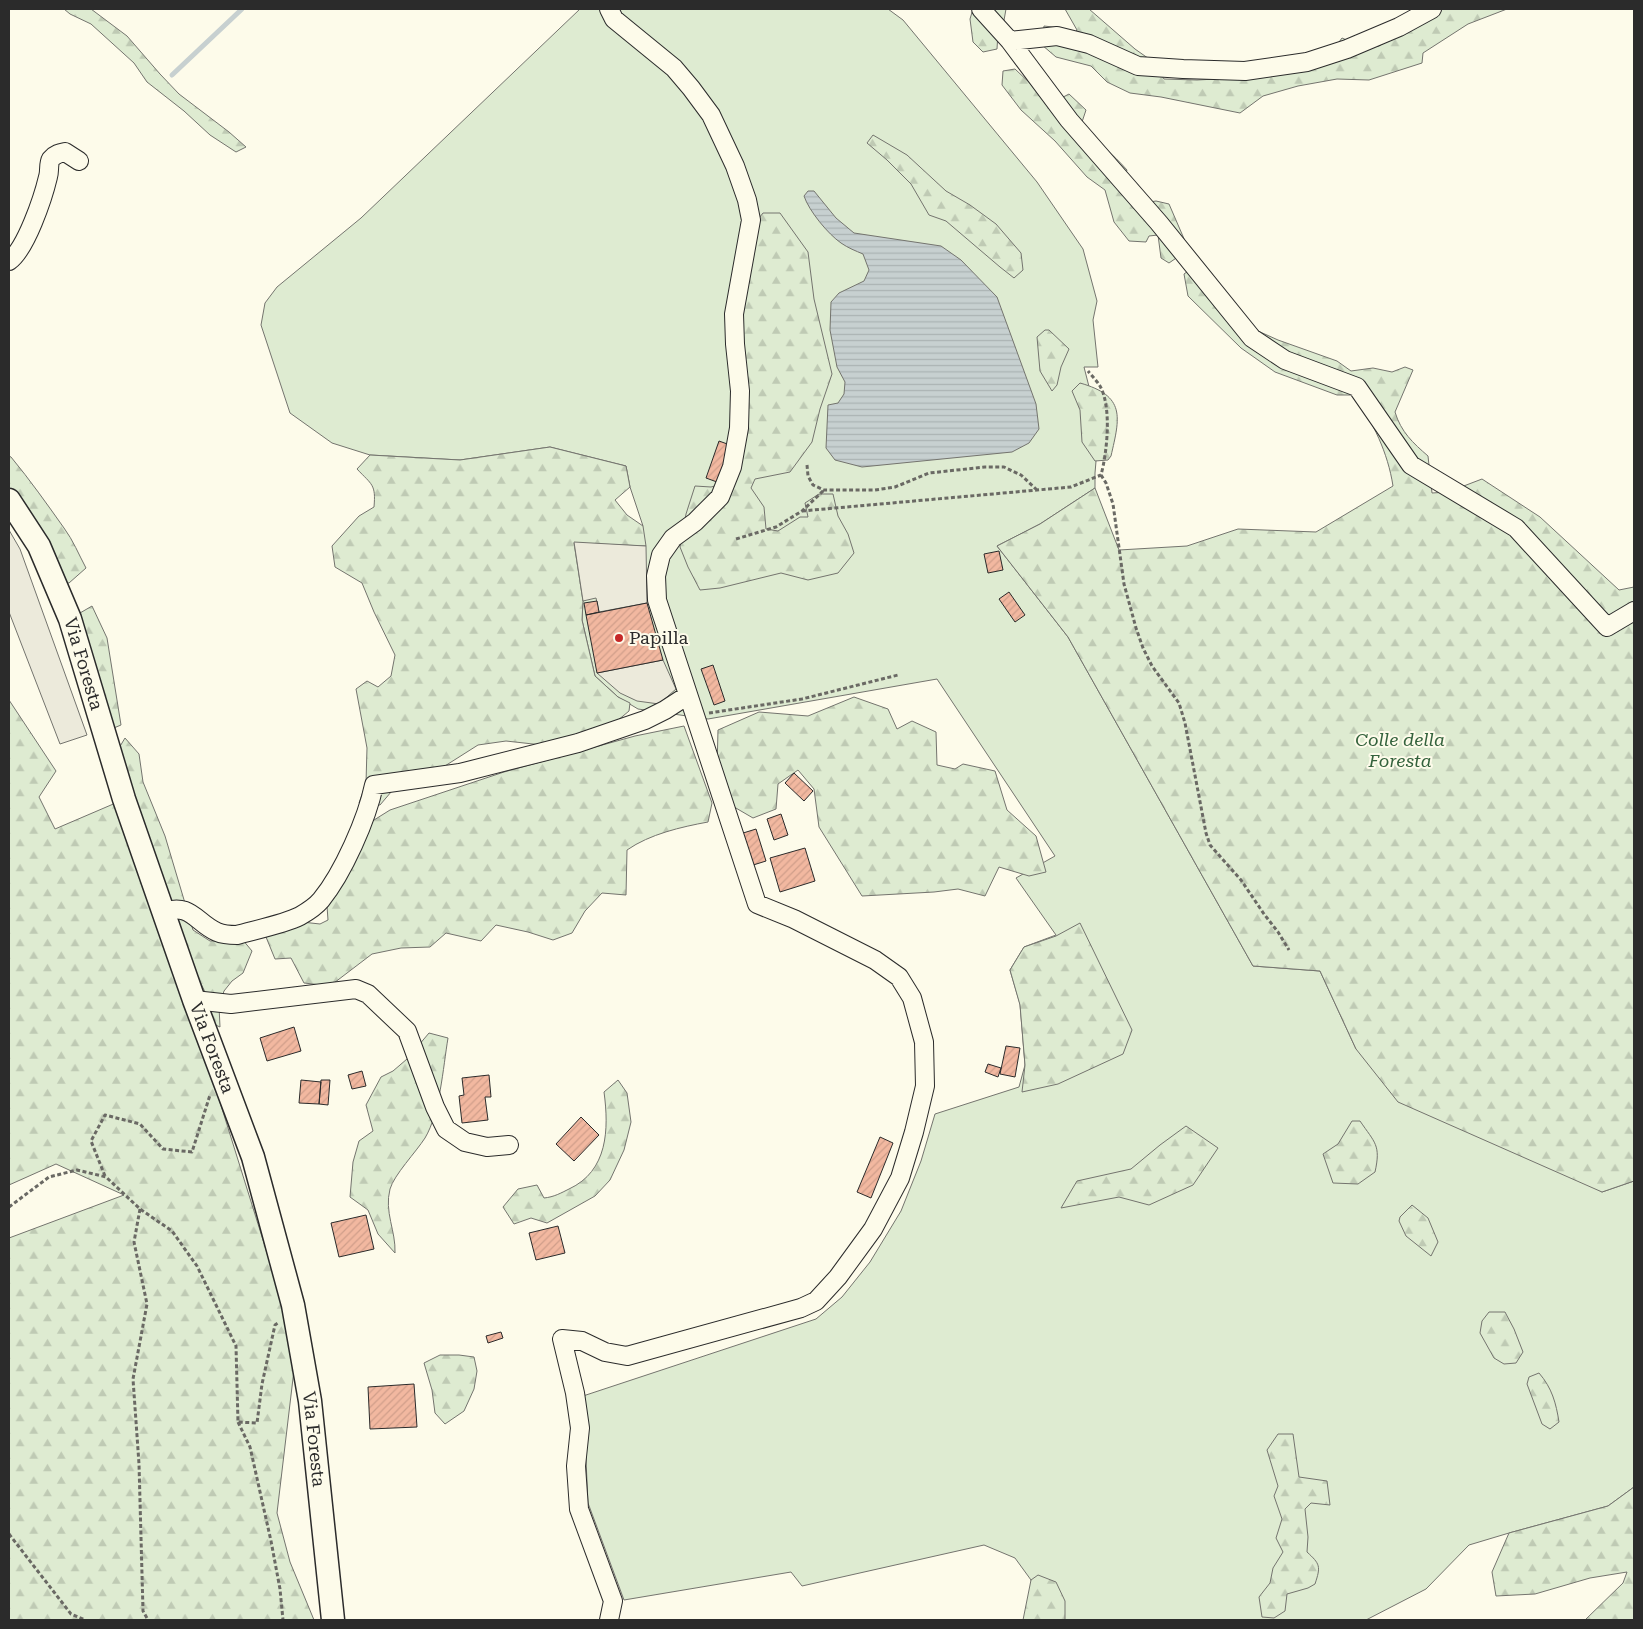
<svg xmlns="http://www.w3.org/2000/svg" width="1643" height="1629" font-family="'Roboto Serif',serif">
<defs>
<pattern id="forest-firs" width="22" height="20" patternUnits="userSpaceOnUse" patternTransform="scale(1.25)"><rect width="22" height="20" fill="#deebd1"/><path d="M5 1l3.5 6h-7zM16 11l3.5 6h-7z" fill="#bfcab4"/></pattern>
<pattern id="water-rules" width="6" height="5" patternUnits="userSpaceOnUse" patternTransform="scale(1.25)"><rect width="6" height="5" fill="#c7d0d0"/><path d="M0 2.5h6" fill="none" stroke="#abb3b3"/></pattern>
<pattern id="building-hatch" width="6" height="6" patternUnits="userSpaceOnUse" patternTransform="scale(1.25)"><rect width="6" height="6" fill="#f2b8a0"/><path d="M-1 1l2-2M0 6l6-6M5 7l2-2" fill="none" stroke="#d09e8a"/></pattern>
</defs>
<rect width="100%" height="100%" fill="#fdfbea"/>
<path fill="#deebd1" stroke="#74746e" d="M 580,9 L 888,9 L 903,20 L 1037,182 L 1083,249 L 1097,301 L 1093,320 L 1098,367 L 1084,367 L 1099,426 L 1095,473 L 1095,488 L 1040,524 L 997,546 L 1068,637 L 1253,966 L 1320,971 L 1356,1049 L 1602,1192 L 1634,1181 L 1634,1487 L 1608,1506 L 1509,1533 L 1469,1545 L 1426,1589 L 1366,1620 L 1043,1620 L 1031,1580 L 1015,1558 L 984,1545 L 802,1586 L 791,1572 L 624,1600 L 588,1503 L 583,1396 L 816,1319 L 842,1297 L 870,1262 L 901,1211 L 921,1161 L 935,1114 L 1019,1087 L 1025,1065 L 1020,1004 L 1010,970 L 1024,947 L 1056,935 L 1016,878 L 1055,856 L 937,679 L 708,719 L 638,709 L 618,697 L 595,676 L 582,620 L 583,601 L 574,542 L 643,526 L 630,487 L 626,466 L 550,447 L 460,460 L 370,455 L 332,443 L 290,413 L 261,325 L 265,303 L 277,287 L 361,218 Z"/>
<path fill="url(#forest-firs)" stroke="#74746e" d="M 64,9 L 91,9 L 127,36 L 160,74 L 179,94 L 229,132 L 246,147 L 236,152 L 210,135 L 184,111 L 147,82 L 134,63 L 91,24 L 70,14 Z
M 973,9 L 1006,9 L 1003,26 L 998,32 L 997,49 L 983,52 L 973,42 L 970,19 Z
M 1065,9 L 1089,9 L 1135,49 L 1152,61 L 1164,79 L 1197,80 L 1254,77 L 1328,57 L 1342,38 L 1365,48 L 1379,46 L 1427,17 L 1429,9 L 1507,9 L 1468,24 L 1423,53 L 1422,63 L 1369,80 L 1337,79 L 1298,86 L 1263,96 L 1240,113 L 1161,97 L 1130,93 L 1107,82 L 1091,66 L 1056,57 L 1042,45 L 1044,26 L 1061,28 L 1072,36 L 1077,30 Z
M 1015,69 L 1034,87 L 1048,105 L 1069,94 L 1086,110 L 1079,131 C 1098,142 1112,153 1127,170 L 1123,183 L 1143,203 L 1156,201 L 1169,204 L 1185,241 L 1185,252 L 1169,263 L 1161,258 L 1158,235 L 1149,236 L 1146,242 L 1129,241 L 1114,222 L 1105,190 L 1087,177 L 1055,141 L 1021,110 L 1002,85 L 1003,71 Z
M 873,135 L 907,155 L 946,191 L 970,205 L 996,224 L 1021,253 L 1023,270 L 1014,278 L 1000,267 L 946,221 L 929,215 L 911,184 L 887,160 L 867,143 Z
M 763,213 L 780,213 L 808,252 L 814,299 L 832,374 L 820,409 L 812,442 L 790,472 L 755,479 L 751,488 L 764,507 L 766,529 L 778,531 L 800,517 L 808,517 L 805,503 L 819,494 L 833,494 L 838,516 L 848,534 L 854,553 L 838,573 L 808,580 L 781,573 L 720,588 L 700,590 L 688,567 L 680,547 L 686,514 L 695,486 L 711,487 L 731,482 L 736,351 L 751,228 Z
M 1195,266 L 1230,298 L 1258,331 L 1278,340 L 1337,361 L 1351,371 L 1373,368 L 1392,372 L 1405,367 L 1413,370 L 1395,412 C 1401,432 1413,443 1428,456 L 1432,493 L 1448,492 L 1482,479 L 1540,517 L 1619,590 L 1634,587 L 1634,1181 L 1602,1192 L 1398,1102 L 1356,1049 L 1320,971 L 1253,966 L 1068,637 L 997,546 L 1040,524 L 1095,488 L 1119,550 L 1187,546 L 1238,529 L 1316,532 L 1393,486 C 1388,453 1373,422 1354,395 L 1337,395 L 1275,372 L 1241,348 L 1188,296 L 1184,274 Z
M 1045,330 L 1049,330 L 1069,349 L 1061,367 L 1057,385 L 1052,391 L 1040,371 L 1037,337 Z
M 1080,383 C 1126,396 1120,417 1111,456 L 1108,460 L 1095,461 L 1082,442 L 1080,410 L 1072,391 Z
M 550,447 L 626,466 L 630,487 L 615,500 L 627,515 L 643,526 L 646,546 L 574,543 L 583,601 L 582,620 L 595,676 L 618,697 L 630,703 L 629,711 L 605,731 L 542,745 L 506,741 L 478,745 L 437,771 L 403,778 L 380,805 L 359,803 L 366,783 L 367,748 L 356,689 L 367,681 L 378,687 L 391,676 L 395,655 L 374,612 L 362,583 L 335,567 L 332,546 L 359,516 L 374,507 C 376,484 372,485 357,469 L 370,455 L 460,460 Z
M 9,456 L 11,457 C 30,480 47,504 64,528 C 73,540 79,555 86,568 L 69,583 L 62,582 L 40,526 L 9,487 Z
M 92,606 L 107,638 L 121,725 L 109,730 L 81,636 L 80,613 Z
M 854,697 L 888,709 L 897,729 L 912,721 L 936,732 L 937,765 L 955,769 L 963,764 L 995,771 L 1007,810 L 1036,836 L 1046,872 L 1029,876 L 999,867 L 985,896 L 958,889 L 934,892 L 862,896 L 819,827 L 814,789 L 798,770 L 778,784 L 776,809 L 753,818 L 729,804 L 717,769 L 718,730 L 759,712 L 808,716 Z
M 9,700 L 56,771 L 39,797 L 55,829 L 118,802 L 199,1035 L 283,1304 L 294,1370 L 277,1513 L 290,1562 L 314,1620 L 9,1620 L 9,1238 L 124,1195 L 56,1164 L 9,1185 Z
M 684,726 L 712,803 L 708,822 C 681,827 650,834 627,850 L 626,895 L 602,893 L 585,911 L 572,933 L 553,940 L 528,932 L 496,925 L 481,941 L 446,933 L 430,947 L 401,948 L 372,954 L 330,986 L 304,983 L 291,958 L 275,959 L 266,937 L 302,922 L 320,924 L 328,920 L 327,906 L 366,825 L 390,810 L 504,772 L 635,736 Z
M 125,738 L 139,754 L 143,782 L 165,836 L 193,930 L 210,941 L 242,939 L 252,951 L 243,973 L 232,981 L 224,991 L 219,1006 L 220,1027 L 209,1022 L 202,1000 L 205,992 L 190,961 L 113,758 Z
M 1080,923 L 1132,1030 L 1123,1054 L 1058,1084 L 1022,1092 L 1025,1065 L 1020,1005 L 1010,970 L 1024,947 L 1056,936 Z
M 429,1033 L 448,1038 C 443,1068 440,1113 425,1138 C 416,1152 394,1175 390,1189 C 384,1212 396,1231 395,1253 L 378,1234 L 368,1210 L 350,1197 L 353,1162 L 359,1141 L 373,1131 L 366,1105 L 381,1077 L 393,1071 L 407,1059 Z
M 618,1080 L 627,1093 L 631,1122 L 624,1150 L 610,1180 L 595,1196 L 547,1223 L 531,1218 L 514,1224 L 503,1207 L 518,1189 L 537,1185 L 544,1198 C 554,1197 561,1193 569,1189 C 608,1171 609,1129 604,1092 Z
M 1352,1121 L 1360,1121 C 1375,1143 1381,1145 1375,1172 L 1358,1184 L 1333,1183 L 1323,1154 L 1338,1144 Z
M 1186,1126 L 1218,1148 L 1193,1185 L 1149,1205 L 1119,1197 L 1061,1208 L 1077,1181 L 1131,1169 L 1160,1145 Z
M 1412,1205 L 1428,1218 L 1438,1242 L 1431,1256 L 1406,1236 L 1399,1221 L 1400,1217 Z
M 1489,1312 L 1505,1312 L 1514,1329 L 1523,1352 L 1516,1363 L 1504,1364 L 1494,1358 L 1480,1333 L 1482,1321 Z
M 440,1355 L 459,1355 L 474,1357 L 477,1371 L 474,1389 L 464,1411 L 445,1424 L 435,1413 L 432,1390 L 424,1363 Z
M 1539,1373 C 1552,1388 1556,1403 1559,1422 L 1550,1429 L 1542,1424 L 1527,1384 L 1529,1377 Z
M 1278,1434 L 1293,1434 L 1299,1477 L 1327,1481 L 1330,1505 L 1311,1503 L 1305,1509 L 1308,1537 L 1307,1552 C 1320,1564 1321,1566 1315,1584 L 1308,1588 L 1287,1594 L 1285,1611 L 1274,1618 L 1262,1617 L 1259,1597 L 1270,1583 L 1273,1568 L 1283,1552 L 1276,1538 L 1282,1519 L 1274,1496 L 1278,1486 L 1267,1450 Z
M 1634,1487 L 1634,1620 L 1585,1620 L 1623,1583 L 1627,1572 L 1590,1578 L 1535,1594 L 1496,1596 L 1492,1572 L 1509,1533 L 1608,1506 Z
M 1038,1575 L 1056,1582 L 1065,1601 L 1065,1620 L 1023,1620 L 1031,1580 Z"/>
<path fill="#eceadb" stroke="#74746e" d="M 9,530 L 20,549 L 87,735 L 60,744 L 9,612 Z
M 574,542 L 646,546 L 647,603 L 599,612 L 596,598 L 583,601 Z
M 663,660 L 676,689 L 659,704 L 637,701 L 620,693 L 597,673 Z"/>
<path fill="url(#water-rules)" stroke="#74746e" d="M 808,191 L 814,191 L 836,218 L 854,233 L 941,246 L 961,260 L 997,297 L 1036,404 L 1039,429 L 1029,443 L 1012,452 L 862,467 L 835,460 L 826,448 L 828,405 L 838,403 L 844,394 L 845,382 L 837,367 L 830,330 L 831,302 L 839,293 L 864,281 L 869,270 L 863,254 C 856,251 848,248 841,243 C 828,234 809,211 804,196 Z"/>
<g fill="none" stroke-linecap="round" stroke-linejoin="round">
<path stroke="#c7d0d0" stroke-width="5" d="M 172,75 L 242,9"/>
</g>
<path fill="url(#building-hatch)" stroke="#2b2b2b" d="M 719,441 L 730,445 L 717,482 L 706,478 Z
M 999,551 L 1003,570 L 988,573 L 984,554 Z
M 1009,592 L 1025,615 L 1015,622 L 999,599 Z
M 597,601 L 599,612 L 586,615 L 584,603 Z
M 647,603 L 663,660 L 597,673 L 586,615 Z
M 713,665 L 725,701 L 714,705 L 701,669 Z
M 794,773 L 813,791 L 804,801 L 785,783 Z
M 781,814 L 788,835 L 774,840 L 767,819 Z
M 756,829 L 766,861 L 750,866 L 740,834 Z
M 805,848 L 815,881 L 780,892 L 770,858 Z
M 294,1027 L 301,1051 L 267,1061 L 260,1038 Z
M 1006,1046 L 1020,1048 L 1015,1077 L 1000,1074 Z
M 988,1064 L 1001,1068 L 998,1077 L 985,1072 Z
M 362,1071 L 366,1086 L 352,1089 L 348,1075 Z
M 489,1075 L 491,1097 L 485,1097 L 488,1120 L 462,1123 L 459,1096 L 464,1095 L 462,1078 Z
M 301,1080 L 321,1082 L 319,1104 L 299,1103 Z
M 321,1080 L 330,1080 L 328,1105 L 319,1104 Z
M 581,1117 L 599,1135 L 574,1161 L 556,1144 Z
M 880,1137 L 893,1143 L 871,1198 L 857,1192 Z
M 366,1215 L 374,1249 L 339,1257 L 331,1223 Z
M 558,1226 L 565,1253 L 536,1260 L 529,1233 Z
M 501,1332 L 503,1338 L 488,1343 L 486,1336 Z
M 414,1384 L 417,1427 L 370,1429 L 368,1387 Z"/>
<g fill="none" stroke-linecap="round" stroke-linejoin="round">
<defs>
<path id="minor" d="M 609,9 L 614,19 L 674,68 L 691,88 L 711,115 L 735,166 L 747,200 L 751,220 L 734,314 L 735,344 L 740,391 L 739,428 L 732,467 L 720,497 L 695,522 L 673,538 L 661,555 L 656,576 L 657,600 L 757,904 L 794,919 L 875,960 L 899,977 L 912,998 L 924,1042 L 925,1086 L 914,1132 L 900,1178 L 873,1229 L 838,1277 L 816,1301 L 801,1308 L 627,1356 L 605,1352 L 582,1341 L 562,1339 L 575,1393 L 580,1428 L 576,1466 L 579,1509 L 613,1601 L 609,1620
M 981,9 L 1010,41 L 1069,120 L 1159,223 L 1252,338 L 1285,360 L 1357,387 L 1411,465 L 1516,528 L 1607,627 L 1634,611
M 1010,41 L 1057,36 L 1089,44 L 1138,66 L 1183,69 L 1245,71 L 1307,62 L 1347,49 L 1399,27 L 1432,9
M 9,261 C 26,249 43,198 48,177 C 50,171 48,164 51,159 C 55,154 60,153 65,152 L 79,161
M 163,912 C 191,902 196,923 217,932 C 224,935 230,935 237,935 C 255,930 284,924 300,916 C 307,912 316,906 321,900 C 343,873 367,819 374,785 L 460,773 L 578,743 L 645,720 L 665,710 L 688,695
M 194,1000 L 231,1004 L 356,989 L 368,994 L 407,1031 L 435,1107 L 446,1129 L 465,1142 L 487,1147 L 509,1145"/>
<g id="major">
<path id="s1" d="M 9,500 L 39,546 L 70,619 L 124,799 L 194,1000 L 253,1157 L 293,1305 L 310,1401 L 333,1620"/>
</g>
</defs>
<use href="#minor" stroke="#2b2b2b" stroke-width="20"/>
<use href="#major" stroke="#2b2b2b" stroke-width="25"/>
<path stroke="#6a6964" stroke-width="3" stroke-dasharray="4 2.5" stroke-linecap="butt" d="M 807,465 L 808,476 L 813,485 L 824,490 L 875,490 L 895,487 L 929,473 L 985,467 L 1004,467 L 1021,475 L 1037,490
M 1101,475 L 1106,483 L 1113,504 L 1124,584 L 1136,628 L 1143,648 L 1152,666 L 1179,703 L 1185,723 L 1206,833 L 1210,845 L 1241,880 L 1264,914 L 1278,932 L 1289,950
M 802,511 L 1071,487 L 1101,475 C 1107,453 1112,407 1100,386 C 1097,381 1092,376 1088,371
M 736,539 L 776,527 L 802,511 L 824,490
M 709,713 L 802,699 L 898,675
M 105,1176 L 91,1141 L 105,1115 L 140,1124 L 163,1149 L 192,1152 L 210,1095
M 9,1207 L 49,1177 L 77,1170 L 106,1177 L 140,1209 L 172,1231 L 197,1266 L 236,1346 L 238,1422 L 257,1423 L 262,1384 L 275,1325 L 278,1323
M 140,1209 L 134,1242 L 147,1304 L 133,1379 L 139,1464 L 143,1611 L 148,1620
M 238,1422 L 250,1447 L 271,1541 L 280,1589 L 283,1620
M 9,1534 L 71,1614 L 85,1620"/>
<use href="#minor" stroke="#fdfbea" stroke-width="18"/>
<use href="#major" stroke="#fdfbea" stroke-width="22"/>
</g>
<circle fill="#c62828" stroke="#fdfbea" stroke-width="2" cx="619" cy="638" r="5"/>
<g text-anchor="middle" stroke-width="4" stroke-linejoin="round" paint-order="stroke">
<g font-size="18" fill="#2b2b2b" stroke="#fdfbea" text-anchor="start">
<text x="629" y="644">Papilla</text>
</g>
<g font-size="18" fill="#2b2b2b" stroke="#fdfbea">
<text dy="6" stroke="none"><textPath href="#s1" startOffset="181">Via Foresta</textPath></text>
<text dy="6" stroke="none"><textPath href="#s1" startOffset="586">Via Foresta</textPath></text>
<text dy="6" stroke="none"><textPath href="#s1" startOffset="992">Via Foresta</textPath></text>
</g>
<g font-size="18" font-style="italic" fill="#34623c" stroke="#fdfbea">
<text x="1400" y="746">Colle della<tspan x="1400" dy="21">Foresta</tspan></text>
</g>
</g>
<rect width="1643" height="1629" fill="none" stroke="#2b2b2b" stroke-width="20"/>
</svg>
